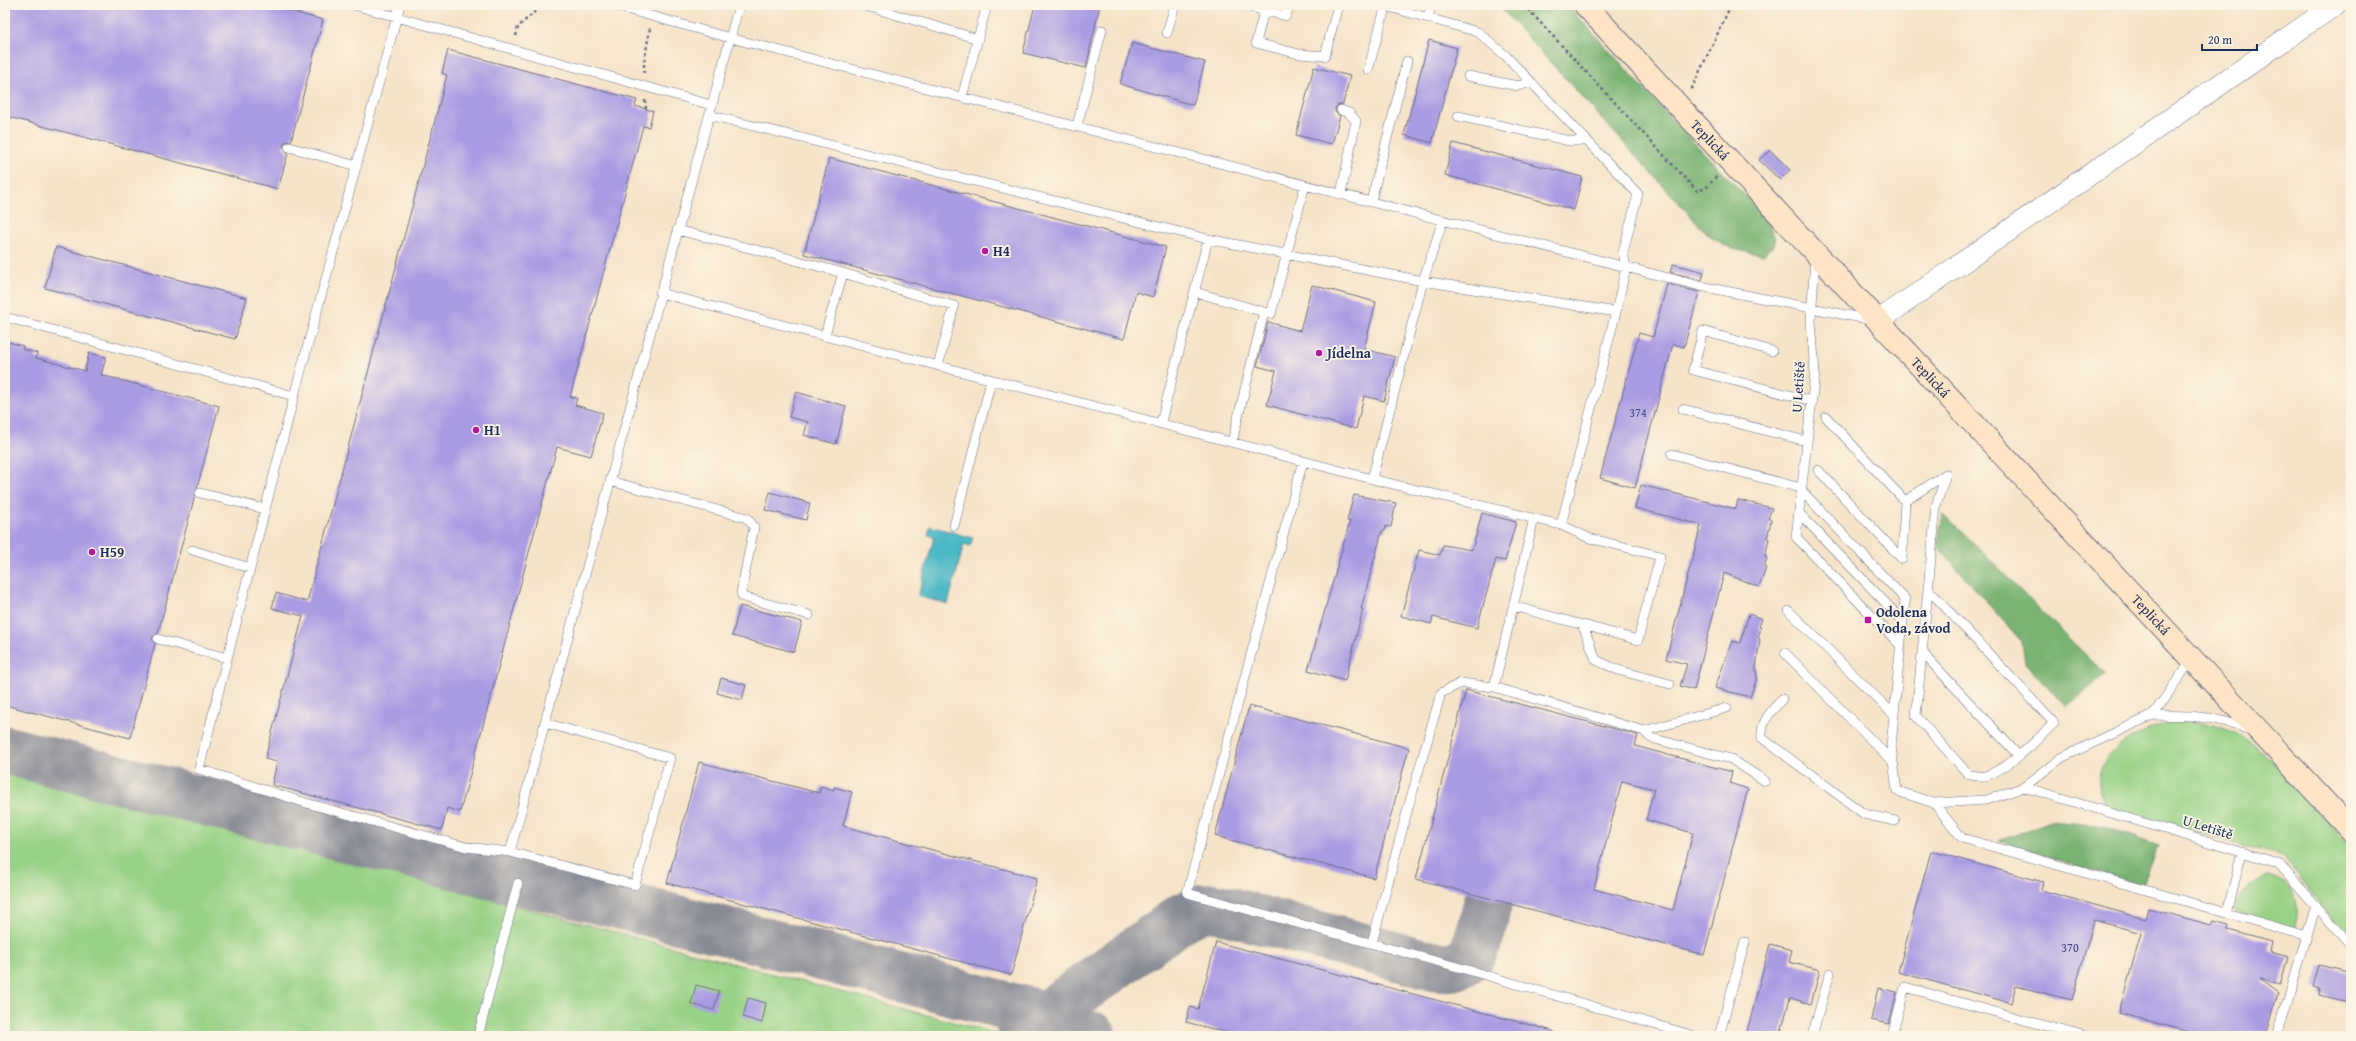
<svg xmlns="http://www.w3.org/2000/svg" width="2356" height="1041" font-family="'Gentium Book Plus',serif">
<rect width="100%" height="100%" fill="#fcf5e5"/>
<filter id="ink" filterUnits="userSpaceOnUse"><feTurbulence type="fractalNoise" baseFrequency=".025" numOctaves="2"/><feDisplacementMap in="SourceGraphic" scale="8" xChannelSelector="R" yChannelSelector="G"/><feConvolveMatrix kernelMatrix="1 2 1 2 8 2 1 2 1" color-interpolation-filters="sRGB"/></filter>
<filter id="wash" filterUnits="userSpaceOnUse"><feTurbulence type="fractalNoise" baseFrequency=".012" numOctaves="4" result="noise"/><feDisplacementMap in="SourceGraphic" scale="16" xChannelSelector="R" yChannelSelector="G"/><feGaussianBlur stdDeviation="0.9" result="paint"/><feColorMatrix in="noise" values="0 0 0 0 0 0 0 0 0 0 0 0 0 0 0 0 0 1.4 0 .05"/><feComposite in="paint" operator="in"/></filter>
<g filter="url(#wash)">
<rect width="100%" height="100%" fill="#f6e4c9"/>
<path fill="#98d286" stroke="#5a8072" d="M 2190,721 C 2221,724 2241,734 2265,754 L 2351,847 L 2351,945 L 2283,856 L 2112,808 C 2077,773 2119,739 2154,728 C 2166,724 2178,722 2190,721 Z
M 5,770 L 1006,1036 L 5,1036 Z
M 2267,876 C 2296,881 2302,905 2294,930 L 2234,912 C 2241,892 2248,884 2267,876 Z"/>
<path fill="#7ab473" stroke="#4a7268" d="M 1498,5 L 1567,5 L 1682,130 L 1767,218 L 1775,238 L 1773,246 L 1763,255 L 1732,249 L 1708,235 Z
M 1943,514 L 2106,675 L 2066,706 L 2025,663 L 2022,642 L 1937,546 Z
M 2051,821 L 2106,826 L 2158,846 L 2141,886 L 1999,841 Z"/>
<path fill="#4bb8c6" stroke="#337492" d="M 930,526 L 973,538 L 970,546 L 964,544 L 948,604 L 918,596 L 934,537 L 928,535 Z"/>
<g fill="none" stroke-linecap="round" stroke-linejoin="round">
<path stroke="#888a94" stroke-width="49" d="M 5,750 L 386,848
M 354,840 L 717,929 L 1045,1016 L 1183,917 L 1203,908 L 1216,908 L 1429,965 C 1479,976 1479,935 1489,898
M 1016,1016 L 1092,1036"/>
</g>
<g id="blocks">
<path fill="#aa9ce3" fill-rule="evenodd" d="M 5,5 L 267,5 L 323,20 L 291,141 L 285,142 L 283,146 L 288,153 L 278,189 L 5,116 Z
M 1035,5 L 1100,5 L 1086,68 L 1023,53 Z
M 1429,40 L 1457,48 L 1432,143 L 1404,135 Z
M 1132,43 L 1205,62 L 1193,105 L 1120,84 Z
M 448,50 L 637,100 L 635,106 L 653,111 L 649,127 L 643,126 L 570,397 L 577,398 L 575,405 L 603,413 L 591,456 L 557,447 L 460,812 L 447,808 L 442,830 L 272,785 L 277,762 L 265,759 L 303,616 L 272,608 L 276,593 L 307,602 L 447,75 L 442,73 Z
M 1314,67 L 1350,76 L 1343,104 L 1338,105 L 1335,108 L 1336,113 L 1340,116 L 1332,144 L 1296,135 Z
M 1453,143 L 1582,177 L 1574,210 L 1445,175 Z
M 1770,150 L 1790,170 L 1780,180 L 1759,160 Z
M 829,158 L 1166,247 L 1153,297 L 1136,292 L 1124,339 L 804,254 Z
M 56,247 L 247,298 L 235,339 L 45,288 Z
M 1673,264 L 1704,272 L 1702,280 L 1670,272 Z
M 1667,284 L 1699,292 L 1684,347 L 1673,344 L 1635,488 L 1600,478 L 1639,333 L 1653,337 Z
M 1312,285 L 1376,302 L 1364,349 L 1395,357 L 1384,401 L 1364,396 L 1356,429 L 1267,405 L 1276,371 L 1257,366 L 1268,322 L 1300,331 Z
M 5,341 L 23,346 L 22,349 L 37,353 L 36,358 L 85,371 L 89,353 L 106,357 L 101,375 L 219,406 L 158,633 L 152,638 L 155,644 L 130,738 L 5,705 Z
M 796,392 L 846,406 L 836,444 L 804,435 L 808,422 L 789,417 Z
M 1641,485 L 1736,509 L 1738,500 L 1772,508 L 1768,518 L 1771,520 L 1767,538 L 1769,539 L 1765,557 L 1767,558 L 1764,567 L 1766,568 L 1759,587 L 1724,573 L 1694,690 L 1680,686 L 1687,664 L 1666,659 L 1701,525 L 1635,508 Z
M 770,492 L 810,503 L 806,520 L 765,510 Z
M 1354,495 L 1396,503 L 1391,527 L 1386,526 L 1385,531 L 1382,531 L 1361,609 L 1363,609 L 1345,681 L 1308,670 L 1350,521 L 1347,521 Z
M 1482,513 L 1516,522 L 1505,561 L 1496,559 L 1477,628 L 1433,617 L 1431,624 L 1401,616 L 1419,550 L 1440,555 L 1443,545 L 1472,550 Z
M 740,606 L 802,622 L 794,652 L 732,636 Z
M 1749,614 L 1762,619 L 1759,627 L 1761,628 L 1758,638 L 1760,639 L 1756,668 L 1757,678 L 1750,697 L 1715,688 L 1732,641 L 1740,643 Z
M 721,678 L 746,685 L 742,700 L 717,693 Z
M 1466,690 L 1638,735 L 1635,746 L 1732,772 L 1729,783 L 1748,789 L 1704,955 L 1416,879 ZM 1622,781 L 1654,789 L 1646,820 L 1693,833 L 1673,910 L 1594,889 Z
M 1249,706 L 1409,748 L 1374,878 L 1215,836 Z
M 699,762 L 819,793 L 821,786 L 834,790 L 834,787 L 852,792 L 843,826 L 1037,878 L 1011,975 L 667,883 Z
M 1931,851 L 2043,882 L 2041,890 L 2145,919 L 2148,908 L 2211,925 L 2213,921 L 2229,925 L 2228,930 L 2271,942 L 2269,952 L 2288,957 L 2280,985 L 2259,979 L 2278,993 L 2266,1036 L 2204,1036 L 2119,1013 L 2141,933 L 2094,920 L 2072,1000 L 2016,986 L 2011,1003 L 1898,972 Z
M 1216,942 L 1553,1031 L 1553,1036 L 1240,1036 L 1186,1022 L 1190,1007 L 1198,1009 Z
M 1770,944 L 1792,950 L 1789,962 L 1820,970 L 1811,1004 L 1790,998 L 1780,1036 L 1763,1036 L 1747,1032 Z
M 2319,965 L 2351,973 L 2351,1003 L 2319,995 L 2320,989 L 2313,987 Z
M 696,985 L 719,991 L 714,1010 L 691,1004 Z
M 1878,988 L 1897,992 L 1889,1024 L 1871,1020 Z
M 748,998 L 766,1003 L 762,1023 L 743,1017 Z"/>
</g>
</g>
<g filter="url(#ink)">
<use href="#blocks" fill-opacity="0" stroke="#686e83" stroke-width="1"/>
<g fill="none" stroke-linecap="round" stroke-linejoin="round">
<defs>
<path id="service" d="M 354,5 L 711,105
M 612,5 L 730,38 L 1700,286 L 1872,320
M 863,5 L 978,39
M 1242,5 L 1286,16 L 1289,5
M 1264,11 L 1256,43 L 1299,54 L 1325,56 L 1338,5
M 1428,18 L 1431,5
M 1167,33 L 1175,5
M 1368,70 L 1386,5
M 1468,76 L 1518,86 L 1531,82
M 962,97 L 987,5
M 709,115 L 1208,239 L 1423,281 L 1616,312
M 1458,116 L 1570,141 L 1587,141
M 1077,126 L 1102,30
M 289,147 L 357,166
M 1341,194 L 1356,121 L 1349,113 L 1341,110
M 1371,201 L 1407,61
M 677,230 L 765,252 L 843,273 L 825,335
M 1815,257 L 1811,321 L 1815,373 L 1796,537 L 1901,646
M 843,273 L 954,306 L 938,366
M 1195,292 L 1271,314 L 1305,185
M 660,293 L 1372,479 L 1561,525 L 1616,312 L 1626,267 L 1623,252 L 1638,194 L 1506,56 L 1478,32 L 1382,5
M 5,317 L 294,396 L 199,769 L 306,803 L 466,847 L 510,852
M 1772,351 L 1703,331 L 1693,370 L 1812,401
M 294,396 L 400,5
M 1683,409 L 1806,441
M 1826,417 L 1905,501 L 1946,474 L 1936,506 L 1916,716 L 1969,775 C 1974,775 1981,777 1985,776 C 2011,767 2035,742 2054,723 L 1928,589
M 1161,422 L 1208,239
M 1232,442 L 1264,312
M 1672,454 L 1801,488
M 1303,461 L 1187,893 L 1461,968 L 1684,1033 L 1683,1036
M 1818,470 L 1902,559 L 1905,501
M 1372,479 L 1423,281 L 1443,220
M 610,481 L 747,518 L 754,527 L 741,593 L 743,597 L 809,615
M 1801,490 L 1905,599 L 1891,746 L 1897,791 L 1934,803 L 1987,800 L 2024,787 L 2061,758 L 2153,715 L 2190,716 L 2215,719 L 2238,725 L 2250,731
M 200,493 L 265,509
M 1799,513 L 1903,621
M 954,526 L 991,381
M 192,550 L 250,568
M 1513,606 L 1638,640 L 1660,556 L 1589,538 L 1561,525
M 1789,611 L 1894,715
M 1583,626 L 1596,660 L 1618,670 L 1670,684
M 158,639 L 227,658
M 1922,652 L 2018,755
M 1785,653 L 1893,762
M 1494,687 L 1534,518
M 1782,699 C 1772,711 1760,721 1762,738 L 1864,814 L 1895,821
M 2153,715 L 2192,659
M 545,723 L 670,758 L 635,885 L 510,852 L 739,5
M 1644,731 L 1651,738 L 1731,759 L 1765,781
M 2024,787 L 2278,863 L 2351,945
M 1934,803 L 1962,838 L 2227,913 L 2242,852
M 2227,913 L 2307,936
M 1372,943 L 1408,808 L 1441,693 L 1461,683 L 1494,687 L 1644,731 L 1727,708
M 1684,1033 L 1696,1036
M 478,1036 L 518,883
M 1719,1036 L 1745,942
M 1812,1036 L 1830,973
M 1892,1036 L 1905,987 L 2082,1036
M 2277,1036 L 2316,905"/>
<path id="tertiary" d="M 1878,321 L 2335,5"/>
<g id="secondary">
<path id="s1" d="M 1585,5 L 2351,830"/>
</g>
</defs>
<use href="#service" stroke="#686e83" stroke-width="10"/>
<use href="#tertiary" stroke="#686e83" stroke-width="22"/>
<use href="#secondary" stroke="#686e83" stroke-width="24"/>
<path stroke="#686e83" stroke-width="2.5" stroke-dasharray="3 3" stroke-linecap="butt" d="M 1524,5 L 1697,191 L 1706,188 L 1717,176
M 516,36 L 518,27 L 542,5
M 644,73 L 644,63 L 650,28
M 1693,89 L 1692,88 L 1731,5
M 645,100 L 646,109"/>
<use href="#service" stroke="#fff" stroke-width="9"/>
<use href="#tertiary" stroke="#fff" stroke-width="21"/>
<use href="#secondary" stroke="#ffe4c6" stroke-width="22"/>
</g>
</g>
<g fill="#b5179e" stroke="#fcf5e5" stroke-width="1.5">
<circle cx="985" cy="251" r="4"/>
<circle cx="1319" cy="353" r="4"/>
<circle cx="476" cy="430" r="4"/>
<circle cx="92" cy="552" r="4"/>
<rect x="1864" y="616" width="8" height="8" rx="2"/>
</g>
<g text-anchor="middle" stroke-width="3.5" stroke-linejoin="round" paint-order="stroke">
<g font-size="12" fill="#3f4a7f">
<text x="1638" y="417">374</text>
<text x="2070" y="952">370</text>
</g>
<g font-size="14" fill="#1b2f5e" stroke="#fcf5e5">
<text dy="5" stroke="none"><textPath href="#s1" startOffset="184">Teplická</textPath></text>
<text dy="5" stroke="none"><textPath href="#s1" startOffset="508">Teplická</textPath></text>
<text transform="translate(1798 387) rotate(-86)" y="5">U Letiště</text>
<text dy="5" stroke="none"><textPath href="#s1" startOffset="832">Teplická</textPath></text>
<text transform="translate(2208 827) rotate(17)" y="5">U Letiště</text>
</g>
<g font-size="14" font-weight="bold" fill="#1b2f5e" stroke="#fcf5e5" text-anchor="start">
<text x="993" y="256">H4</text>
<text x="1327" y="358">Jídelna</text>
<text x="484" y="435">H1</text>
<text x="100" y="557">H59</text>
<text x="1876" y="617">Odolena<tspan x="1876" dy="16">Voda, závod</tspan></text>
</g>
</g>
<rect width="2356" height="1041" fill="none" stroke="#fcf5e5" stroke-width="20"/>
<path d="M2202 44v6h55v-6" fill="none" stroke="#1b2f5e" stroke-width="2"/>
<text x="2208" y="44" font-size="12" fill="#1b2f5e" stroke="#fcf5e5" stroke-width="3" paint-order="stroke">20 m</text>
</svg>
